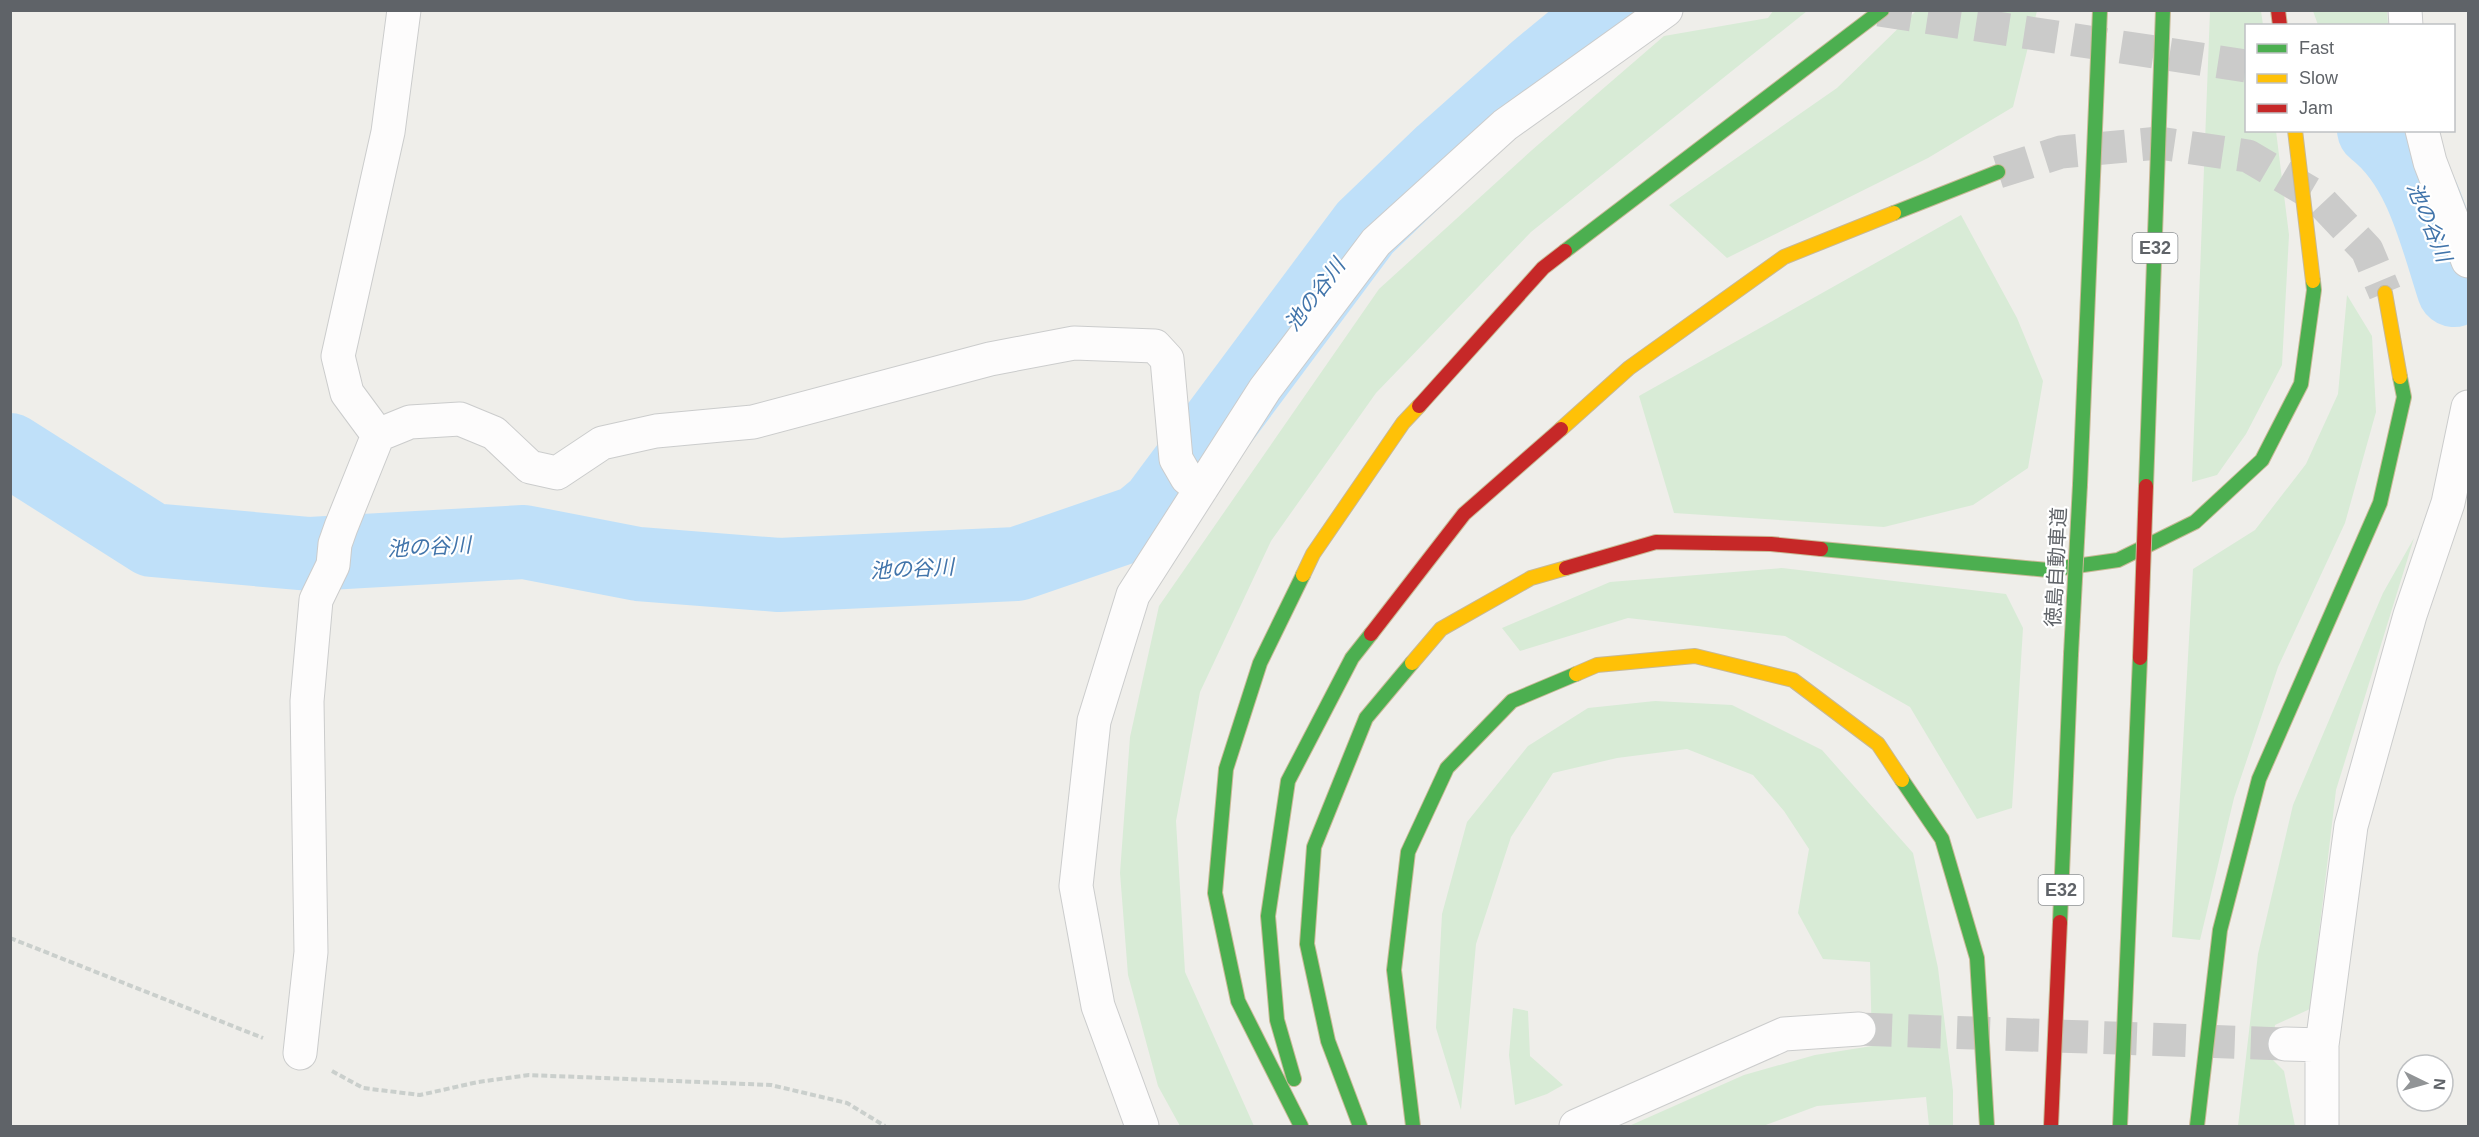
<svg xmlns="http://www.w3.org/2000/svg" width="2479" height="1137" font-family="Helvetica,'Noto Sans JP',sans-serif">
<rect width="100%" height="100%" fill="#efeeea"/>
<path fill="#d8ebd6" d="M 1773,11 L 1807,11 L 1531,232 L 1376,393 L 1271,541 L 1200,692 L 1176,821 L 1185,972 L 1254,1126 L 1180,1126 L 1158,1086 L 1128,975 L 1120,873 L 1130,737 L 1159,606 L 1379,289 L 1532,150 L 1664,36 L 1768,18 Z
M 1916,11 L 2037,11 L 2013,107 L 1928,158 L 1727,258 L 1669,205 L 1837,88 Z
M 2210,11 L 2261,11 L 2263,25 L 2246,26 L 2246,130 L 2276,131 L 2289,235 L 2282,365 L 2246,434 L 2217,475 L 2192,482 Z
M 2313,11 L 2387,11 L 2388,24 L 2318,25 Z
M 1961,215 L 2017,318 L 2043,381 L 2028,468 L 1973,505 L 1884,527 L 1674,513 L 1639,396 Z
M 2347,295 L 2372,336 L 2376,412 L 2345,523 L 2278,667 L 2234,798 L 2200,940 L 2172,937 L 2193,569 L 2255,530 L 2306,464 L 2338,394 Z
M 2414,538 L 2336,790 L 2310,1009 L 2275,1025 L 2271,1058 L 2284,1071 L 2295,1126 L 2238,1126 L 2258,954 L 2293,805 L 2383,593 Z
M 1782,568 L 2006,594 L 2023,628 L 2012,808 L 1977,819 L 1910,707 L 1785,636 L 1628,618 L 1520,651 L 1502,628 L 1610,582 Z
M 1655,701 L 1732,705 L 1822,750 L 1913,853 L 1938,968 L 1953,1091 L 1953,1126 L 1929,1126 L 1926,1097 L 1817,1106 L 1763,1126 L 1629,1126 L 1744,1075 L 1815,1055 L 1872,1046 L 1870,962 L 1823,959 L 1798,913 L 1809,849 L 1784,811 L 1753,775 L 1687,749 L 1617,758 L 1553,773 L 1511,837 L 1476,944 L 1461,1110 L 1436,1028 L 1442,914 L 1467,822 L 1528,746 L 1588,708 Z
M 1513,1008 L 1528,1011 L 1530,1056 L 1563,1085 L 1547,1094 L 1515,1105 L 1509,1055 Z"/>
<g fill="none" stroke-linecap="round" stroke-linejoin="round">
<path stroke="#bfe0f9" stroke-width="74" d="M 2374,130 C 2422,167 2436,235 2454,290
M 10,450 L 152,540 L 310,554 L 524,542 L 638,564 L 779,575 L 1017,564 L 1139,522 L 1157,507 L 1365,228 L 1443,153 L 1536,70 L 1609,10"/>
<path stroke="#cbcbca" stroke-width="33" stroke-dasharray="33 16" stroke-linecap="butt" d="M 1879,10 L 2246,66
M 1859,1029 L 2285,1044"/>
<path stroke="#cbcbca" stroke-width="33" stroke-dasharray="33 16" stroke-linecap="butt" d="M 1998,172 L 2061,152 L 2159,143 L 2248,156 L 2316,196 L 2367,250 L 2385,293"/>
<defs>
<path id="street" d="M 2405,10 L 2406,26
M 2422,130 L 2430,162 L 2468,261
M 378,435 L 347,393 L 338,356 L 388,132 L 404,10
M 2285,1044 L 2322,1045
M 300,1053 L 311,952 L 307,701 L 316,600 L 333,565 L 335,544 L 341,527 L 378,435 L 410,422 L 460,419 L 494,433 L 530,467 L 557,473 L 602,443 L 656,431 L 753,422 L 990,359 L 1074,343 L 1155,346 L 1167,359 L 1176,459 L 1187,478 L 1201,489
M 1142,1126 L 1098,1006 L 1076,886 L 1094,721 L 1133,595 L 1265,389 L 1376,242 L 1505,125 L 1666,10
M 1576,1126 L 1784,1034 L 1859,1029
M 2322,1126 L 2322,1045 L 2351,826 L 2410,615 L 2448,503 L 2468,407"/>
<path id="fast" d="M 1894,213 L 1998,172
M 1565,251 L 1882,10
M 2080,485 L 2100,10
M 2146,486 L 2163,10
M 1821,549 L 2048,570 L 2118,560 L 2195,522 L 2262,460 L 2301,384 L 2314,290 L 2313,281
M 1902,780 L 1942,839 L 1977,958 L 1987,1126
M 2060,922 L 2071,654
M 1294,1079 L 1277,1020 L 1268,916 L 1288,781 L 1352,658 L 1371,634
M 1301,1126 L 1238,1001 L 1215,893 L 1226,769 L 1260,663 L 1303,575
M 1360,1126 L 1328,1041 L 1307,944 L 1314,847 L 1366,718 L 1412,663
M 1413,1126 L 1394,970 L 1408,852 L 1447,768 L 1512,701 L 1576,674
M 2120,1126 L 2140,658
M 2197,1126 L 2220,930 L 2259,779 L 2380,503 L 2404,397 L 2400,377"/>
<path id="slow" d="M 2295,130 L 2313,281
M 2385,293 L 2400,377
M 1561,429 L 1629,368 L 1784,257 L 1894,213
M 1303,575 L 1313,554 L 1403,423 L 1419,406
M 1412,663 L 1441,629 L 1531,578 L 1566,568
M 1576,674 L 1597,665 L 1695,656 L 1793,680 L 1878,744 L 1902,780"/>
<path id="jam" d="M 2278,10 L 2280,26
M 1419,406 L 1543,268 L 1565,251
M 1566,568 L 1656,542 L 1771,544 L 1821,549
M 1371,634 L 1464,514 L 1561,429
M 2051,1126 L 2060,922"/>
</defs>
<use href="#street" stroke="#cbcccc" stroke-width="35"/>
<use href="#fast" stroke="#c8b996" stroke-width="16"/>
<use href="#slow" stroke="#c8b996" stroke-width="16"/>
<use href="#jam" stroke="#c8b996" stroke-width="16"/>
<path stroke="#cacfcc" stroke-width="4" stroke-dasharray="6 3" stroke-linecap="butt" d="M 10,938 L 263,1038
M 332,1071 L 363,1088 L 420,1095 L 478,1082 L 529,1075 L 771,1085 L 847,1103 L 885,1126"/>
<use href="#street" stroke="#fdfcfc" stroke-width="33"/>
<use href="#fast" stroke="#4caf50" stroke-width="14"/>
<use href="#slow" stroke="#ffc107" stroke-width="14"/>
<use href="#jam" stroke="#c62828" stroke-width="14"/>
<defs>
<path id="fast-bridge" d="M 2071,654 L 2080,485"/>
<path id="jam-bridge" d="M 2140,658 L 2146,486"/>
</defs>
<use href="#fast-bridge" stroke="#c8b996" stroke-width="16" stroke-linecap="butt"/>
<use href="#jam-bridge" stroke="#c8b996" stroke-width="16" stroke-linecap="butt"/>
<use href="#fast-bridge" stroke="#4caf50" stroke-width="14"/>
<use href="#jam-bridge" stroke="#c62828" stroke-width="14"/>
</g>
<g text-anchor="middle" stroke-width="4.5" stroke-linejoin="round" paint-order="stroke">
<g fill="#fff" stroke="#8f9295" stroke-width="1.5">
<rect x="2132.5" y="233" width="45" height="30" rx="4.5"/>
<rect x="2038.5" y="875" width="45" height="30" rx="4.5"/>
</g>
<g font-size="18" font-weight="bold" fill="#5f6368">
<text x="2155" y="254">E32</text>
<text x="2061" y="896">E32</text>
</g>
<g font-size="20" fill="#5f6368" stroke="#fff">
<text transform="translate(2056 567) rotate(-87)" y="7">徳島自動車道</text>
</g>
<g font-size="21" font-style="italic" fill="#4174aa" stroke="#fff">
<text transform="translate(2429 222) rotate(68)" y="7">池の谷川</text>
<text transform="translate(1315 295) rotate(-53)" y="7">池の谷川</text>
<text transform="translate(429 547) rotate(-3)" y="7">池の谷川</text>
<text transform="translate(912 569) rotate(-3)" y="7">池の谷川</text>
</g>
</g>
<rect width="2479" height="1137" fill="none" stroke="#5f6368" stroke-width="24"/>
<rect x="2245" y="24" width="210" height="108" fill="#ffffff" stroke="#bfc1c3" stroke-width="1.5"/>
<rect x="2257" y="44" width="30" height="9" fill="#4caf50" stroke="#bfc1c3" stroke-width="1.5"/>
<text x="2299" y="54" font-size="18" fill="#5f6368">Fast</text>
<rect x="2257" y="74" width="30" height="9" fill="#ffc107" stroke="#bfc1c3" stroke-width="1.5"/>
<text x="2299" y="84" font-size="18" fill="#5f6368">Slow</text>
<rect x="2257" y="104" width="30" height="9" fill="#c62828" stroke="#bfc1c3" stroke-width="1.5"/>
<text x="2299" y="114" font-size="18" fill="#5f6368">Jam</text>
<g transform="translate(2425 1083) rotate(95)"><circle r="28" fill="#ffffff" stroke="#bfc1c3" stroke-width="1.5"/>
<path d="M0-4.5L10 22L0 15L-10 22Z" fill="#919496"/>
<text y="-9" font-size="16" font-weight="bold" text-anchor="middle" fill="#5f6368">N</text>
</g>
</svg>
